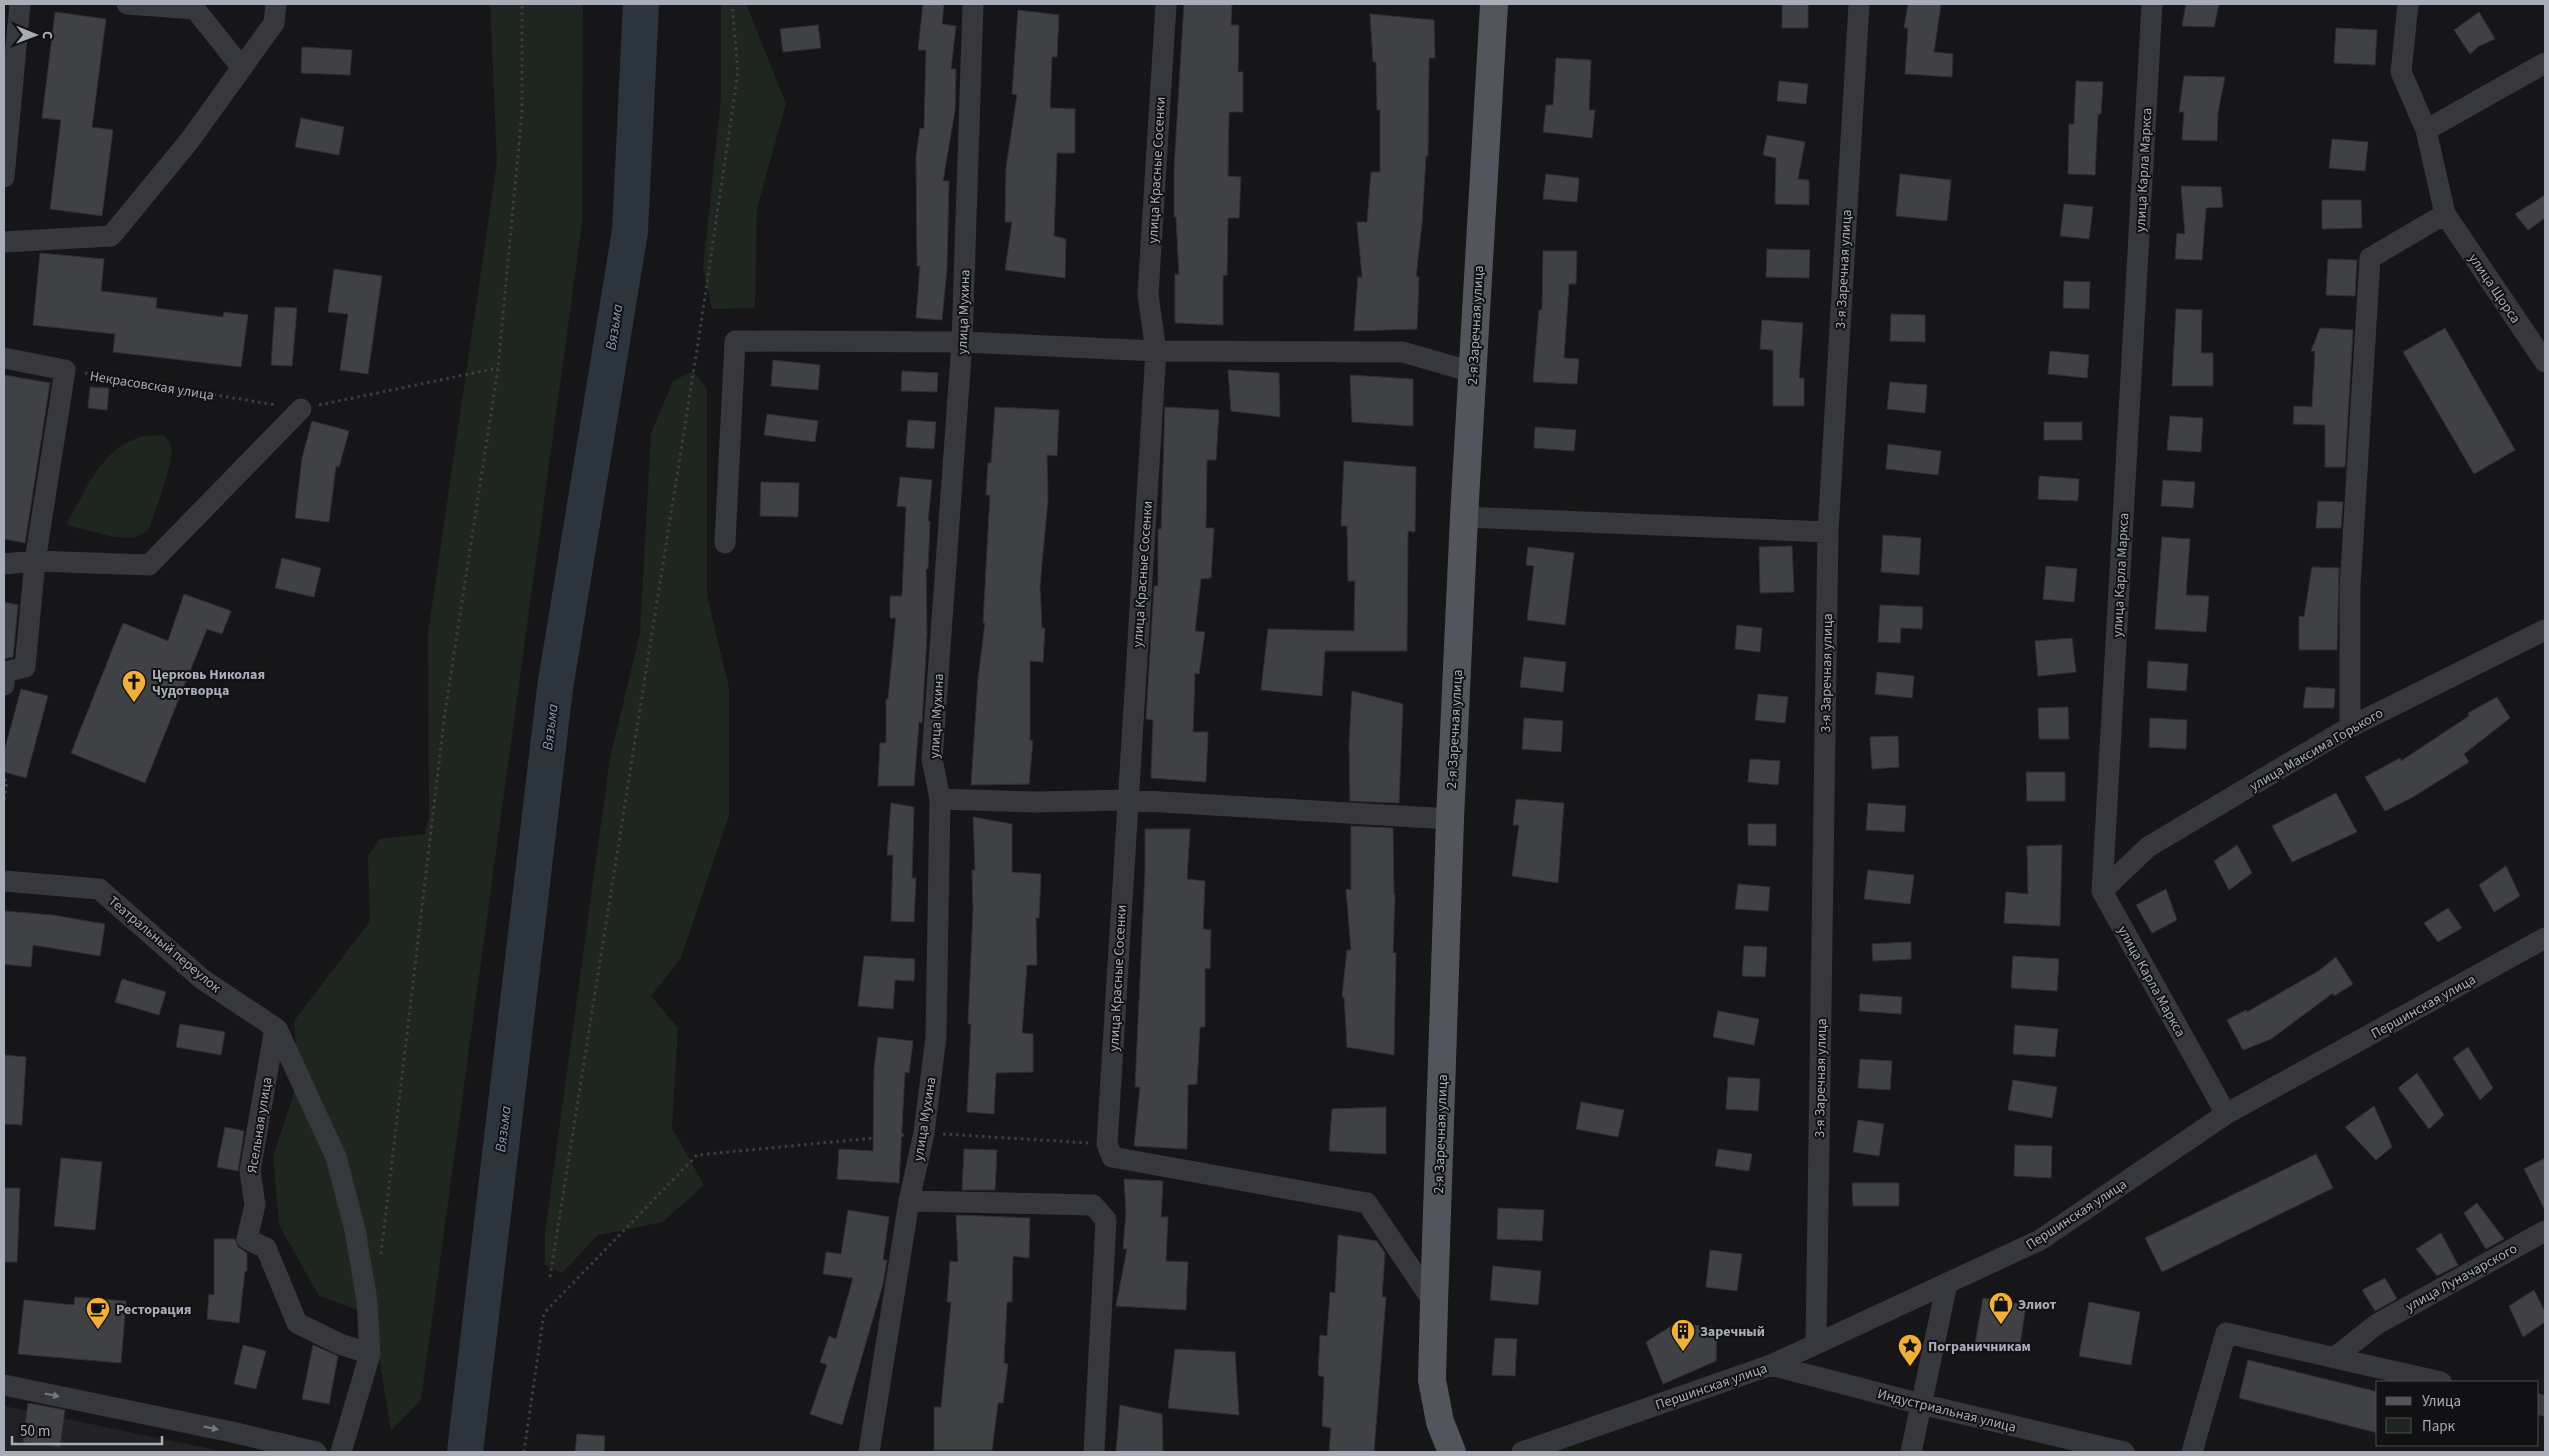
<svg xmlns="http://www.w3.org/2000/svg" width="2549" height="1456" font-family="'Source Sans 3',sans-serif">
	<rect width="100%" height="100%" fill="#161618"/>
	<path fill="#222225" d="M4,1406l222,46h-222z"/>
	<path fill="#1e261f" d="M490,4h93l-1,220 -161,1176 -30,31 -19,-116 -53,-19 -40,-71 -6,-69 26,-78 -5,-57 76,-100 -2,-65 12,-17 45,-5 4,-18 -1,-183 69,-471z
		M721,4h25l40,100 -29,104 -2,100 -43,1 -9,-41 18,-169z
		M693,371l14,18v206l22,93v127l-48,143 -30,38 27,32 -6,100 32,57 -41,37 -65,13 -36,38 -17,-8v-33l65,-474 30,-125 11,-199 22,-53z
		M163,435c3,3 7,7 8,10 4,15 -17,70 -23,86l-15,7 -19,-1 -44,-11 -3,-4c20,-32 33,-72 73,-85 7,-2 16,-1 23,-2z"/>
	<g fill="none" stroke-linecap="round" stroke-linejoin="round">
		<path stroke="#2c353c" stroke-width="36" d="M465,1452l90,-764 75,-457 11,-227"/>
	</g>
	<path fill="#404145" stroke="#303034" d="M923,4h21l-2,20 14,2 -5,43h5l-1,41 -12,71h6l-2,87 -5,52 -26,-2 4,-52h-3l-1,-110 4,-28 4,1 2,-79h-8z
		M1184,4h48l-1,21h8l-1,47h5v40h-14l-1,64 13,1 -2,41h-11l-1,57h-4v50l-48,-2v-49l4,1 -3,-58h-2v-48z
		M1782,4h26v24h-26z
		M1908,4h33l-7,48 19,2 -1,23 -47,-3 3,-46h-4z
		M2186,4h33l-5,23 -32,-1z
		M1018,10l41,5 -2,42h-5l-2,51 25,1v44h-18l-3,83 12,3 -1,39 -60,-8 7,-48h-7l1,-54 11,-73 -5,-1z
		M55,12l51,7 -14,108 21,3 -11,86 -52,-7 11,-89 -19,-2z
		M2479,12l16,27 -16,7 -9,8 -16,-24z
		M1370,14l64,6 1,38h-6l-1,98h-2l-4,67 -6,54h3l-2,52 -63,2 4,-54h4l-5,-55h10l4,-50h9v-62h-3l-1,-48h-3z
		M818,25l3,23 -38,4 -3,-23z
		M2336,28l41,2 -2,35 -41,-2z
		M302,47l50,3 -2,25 -49,-2z
		M1556,58l35,2 -2,50h6l-3,28 -49,-6 3,-27h7z
		M2184,76l41,1 -7,35 -1,29 -35,-1 2,-28h-5z
		M1779,81l29,3 -2,20 -29,-3z
		M2076,81l27,1 -2,32h-3l-3,61 -27,-1 1,-50h5z
		M301,118l43,9 -5,28 -44,-8z
		M1767,135l38,7 -7,37 11,1v25l-34,-1 1,-46 -13,-3z
		M2332,139l36,3 -3,29 -36,-3z
		M1546,174l33,4 -2,24 -34,-3z
		M1900,174l51,6 -4,41 -51,-5z
		M2181,186l40,1 2,20 -17,1 -4,52 -27,-1 2,-26 8,1z
		M2545,195v23l-17,12 -13,-16z
		M2322,200h39l1,28 -40,1z
		M2064,204l29,3 -4,32 -29,-3z
		M1767,249l43,1 -1,28 -43,-1z
		M1543,251h34l-1,33h-7l-5,74 15,1 -2,25 -44,-2 6,-72h3z
		M40,253l64,6 -3,32 56,7 -1,10 67,9 1,-5 24,3 -7,52 -128,-15 2,-18 -82,-9z
		M2328,259l29,1 -2,36 -29,-1z
		M334,269l48,7 -14,98 -28,-4 8,-56 -20,-2z
		M2064,281l26,1 -1,27 -26,-1z
		M275,307l22,1 -5,58 -21,-1z
		M2176,309l26,1 -1,43h12v33h-41z
		M1891,314l34,1v27l-35,-1z
		M1762,320l41,3 -4,55h5v28h-31v-56l-13,-1z
		M2320,328l33,2 -8,137h-20v-42l-32,-1 1,-18 18,1 3,-56h-4z
		M2445,328l70,122 -41,24 -71,-122z
		M2050,351l39,4 -2,23 -39,-4z
		M773,360l47,5 -2,25 -47,-4z
		M1228,370l51,3 1,44 -49,-6z
		M902,371l36,2 -1,19 -36,-1z
		M4,375l46,8 -25,160 -21,-4z
		M1350,375l63,4v47l-61,-4z
		M1890,382l37,3 -2,28 -38,-4z
		M90,387l19,1 -2,22 -19,-2z
		M995,407l64,3 -2,46 -10,-1 1,44 -8,87 2,42h3l-2,34 -13,-1v79l3,1 -4,43 -58,1 7,-106 7,-56h-2l7,-128h-4l2,-32h3z
		M1165,407l54,3 -3,50h-9l-1,68h8l-3,50 -10,1 -6,52 10,1 -6,42 -4,-1 -2,59h15l-2,50 -55,-4 2,-58 -7,-1 8,-133h4v-57h3z
		M767,414l51,7 -3,21 -51,-7z
		M2170,416l33,2 -2,34 -34,-2z
		M908,420l28,2 -2,27 -28,-2z
		M312,421l37,10 -10,36 -3,-1 -7,56 -34,-4 7,-60z
		M2044,422h38v18h-38z
		M1535,427l41,3 -2,21 -40,-3z
		M1888,444l53,7 -3,24 -52,-6z
		M1344,461l72,6 -1,65 -7,-1 -1,120h-82l-3,45 -61,-6 7,-61 86,2 1,-50h-7l-1,-55h-6z
		M2039,476l40,3 -1,22 -40,-2z
		M900,477l32,3 -4,41h2l-2,48h-2l1,65 -5,89 -3,-1 -5,64h-36l2,-43h6v-44h2l8,-81h-6v-22h12l4,-89 -9,-1z
		M2163,480l32,2 -2,26 -32,-2z
		M761,482l38,1 -1,34 -38,-1z
		M2318,501l25,1 -2,26h-25z
		M1883,535l38,3 -2,37 -38,-3z
		M2162,537l28,2 -4,56 23,1 -3,36 -51,-3z
		M1792,546l2,46 -34,1 -1,-46z
		M1528,547l46,6 -9,72 -38,-5 7,-54 -8,-1z
		M282,558l39,10 -7,29 -39,-9z
		M2046,566l31,3 -3,33 -31,-3z
		M2312,567l27,1 -2,82h-38v-34l5,1z
		M184,594l47,17 -9,23 -15,-5 -62,154 -74,-30 52,-130 45,18z
		M4,602l14,3 -5,52 -9,2z
		M1880,605l43,2 -1,22 -21,-1 -1,15 -22,-1z
		M1737,625l25,3 -2,24 -25,-3z
		M2072,638l4,34 -38,4 -3,-35z
		M1524,657l42,5 -3,30 -43,-5z
		M2148,661l40,3 -2,27 -39,-3z
		M1877,672l37,4 -2,22 -37,-4z
		M2306,687l29,2 -1,19h-31z
		M21,689l27,7 -22,82 -22,-6v-20z
		M1352,691l51,13 -4,99 -49,-2 -1,-57z
		M1758,694l30,3 -3,26 -30,-3z
		M2497,697l13,21 -46,36 5,8 -56,35 -28,14 -20,-34 35,-19 1,3 68,-45 -1,-3z
		M2068,707l1,32h-30l-1,-31z
		M1524,718l39,3 -2,31 -39,-3z
		M2150,718l37,2 -1,29 -37,-2z
		M1898,736l1,31 -27,2 -2,-32z
		M1750,759l30,2 -2,24 -30,-3z
		M2026,772h39v29h-38z
		M2336,793l21,39 -65,30 -20,-36z
		M1516,799l48,4 -6,80 -46,-7 7,-51h-6z
		M891,803l23,4 -2,71h4l-2,44 -23,-1 2,-66h-6z
		M1868,803l38,3 -2,26 -38,-2z
		M973,817l39,7v48l29,2 -2,44h-3l1,47h-10l-5,68 11,1v38l-37,1 -2,41 -27,-2 4,-88h-3l5,-114 -1,-40h3z
		M1748,824h28v22l-28,-1z
		M1351,826l42,2 1,67h1l-2,58h3l-2,102 -47,-8 -3,-50h-2l5,-47h4l-5,-61 5,1z
		M1145,829h45l-3,50 18,2 -2,48 8,1 -1,39 -5,-1v59h-5l-3,57 -9,1 -1,64 -53,-3 6,-59h-5l10,-215z
		M2062,845l-2,81 -56,-3 2,-31 22,2 -1,-48z
		M2237,845l15,28 -23,17 -15,-29z
		M2506,866l14,30 -26,16 -15,-27z
		M1868,870l46,5 -4,29 -46,-5z
		M1738,884l32,3 -2,24 -33,-2z
		M2166,889l11,31 -25,13 -16,-28z
		M2448,908l14,20 -24,14 -14,-19z
		M4,911l48,4 53,9 -5,32 -67,-11 -2,22 -27,-3z
		M1911,942v17l-38,2 -1,-17z
		M1744,946l23,1 -2,30 -23,-1z
		M864,956l51,3 -1,22 -19,-1 -2,29 -35,-3z
		M2013,956l46,3 -2,32 -46,-3z
		M2336,957l17,27 -19,12 -1,-3 -62,46 -28,11 -16,-30 19,-10 1,2 73,-42z
		M122,979l44,13 -7,23 -44,-13z
		M1860,994l42,3 -1,17 -42,-3z
		M1718,1011l41,8 -5,26 -41,-8z
		M180,1024l45,8 -4,23 -45,-8z
		M2015,1025l43,4 -3,28 -42,-3z
		M878,1037l35,4 -4,32 -4,-1 -6,111 -62,-4 2,-30 34,2 1,-82z
		M2468,1047l25,41 -13,12 -27,-42z
		M4,1055l22,2 -4,68 -18,-1z
		M1860,1059l32,2 -2,29 -32,-2z
		M2417,1073l27,42 -15,14 -31,-41z
		M1728,1077l32,2 -2,32 -32,-2z
		M2013,1080l44,7 -5,31 -44,-8z
		M1581,1102l43,8 -6,27 -42,-8z
		M2374,1106l18,41 -16,13 -31,-33z
		M1386,1107v47l-57,-3 3,-42z
		M1858,1120l26,4 -5,32 -26,-4z
		M225,1127l19,4 -6,40 -21,-4z
		M2015,1145l37,1 -1,32 -37,-2z
		M964,1149l33,1 -2,40h-33z
		M1718,1149l34,5 -3,17 -34,-5z
		M2316,1154l17,34 -171,84 -17,-34z
		M61,1158l41,4 -7,68 -41,-4z
		M2545,1158v52l-21,-41z
		M1124,1179l39,2 -2,36h7l-2,44 22,1 -2,48 -70,-4 11,-57h-4l3,-37z
		M1852,1183h47v23h-46z
		M4,1188h16l-3,74h-13z
		M2477,1203l27,36 -18,10 -22,-36z
		M1498,1208l46,2 -2,31 -45,-2z
		M848,1210l41,7 -6,43h4l-4,24 -41,141 -32,-11 17,-49 -7,-3 9,-26 7,3 17,-61 -30,-4 3,-22 15,2z
		M956,1215l74,3 -1,40 -16,-2 -1,46h-5l-3,61 4,1 -5,39h-5l-6,47h-58v-43h7l10,-105h-4l3,-41 8,1z
		M2441,1233l17,32 -21,11 -21,-27z
		M1338,1235l39,6 8,12 -3,44h4l-12,155h-45l2,-24 -9,-2 2,-49 -6,-2 2,-40 7,1 3,-44 5,1z
		M214,1239h21l3,8 9,6v18h-2l-6,52 -32,-4 2,-25 5,1z
		M1710,1250l32,4 -5,37 -31,-4z
		M1493,1266l48,5 -3,34 -48,-5z
		M2385,1278l12,21 -22,12 -13,-21z
		M2534,1290l11,22v10l-22,15 -14,-31z
		M75,1297l51,4 -5,62 -103,-9 6,-54 50,5z
		M1983,1298l43,7 -7,47 -44,-8z
		M2089,1302l51,10 -9,53 -52,-9z
		M1676,1323l41,5 -1,33 -53,23 -17,-42z
		M1495,1338l22,1 -2,37 -23,-1z
		M243,1345l23,6 -10,38 -22,-5z
		M313,1345l25,11 -9,48 -27,-5z
		M1175,1349l60,3 4,63 -71,-7z
		M2248,1360l130,32v41l-139,-35z
		M28,1403l37,7 -5,37 -37,-5z
		M1120,1405l42,9 1,38h-47z
		M577,1434l28,2 -1,16h-29z"/>
	<g fill="none" stroke-linecap="round" stroke-linejoin="round">
		<path stroke="#3d3f44" stroke-width="3" stroke-dasharray="2.5 4" stroke-linecap="butt" d="M85,373l191,32
			M319,405l179,-37
			M4,780l3,1 -3,21
			M943,1134l146,9
			M381,1254l64,-542 53,-344 24,-256v-108
			M550,1277l149,-940 39,-265 -6,-68
			M524,1452l20,-139 153,-158 207,-20"/>
		<path stroke="#37383d" stroke-width="21" d="M127,4l68,5 47,59
			M1166,4l-18,291 8,56 -49,793 5,13 255,46 67,100
			M2152,4l-50,887 124,223
			M2408,4l-7,68 25,58 19,84 100,148
			M2426,130l119,-67
			M4,177l16,-173
			M4,242l107,-6 79,-96 84,-117 2,-19
			M4,358l61,12 -30,191 -10,106 -20,5 -1,13
			M1464,517l364,15
			M725,543l10,-202 227,1 194,9 247,1 69,20
			M4,564l31,-3 114,4 152,-156
			M2350,727v-140l20,-329 75,-44
			M940,799l94,3 94,-2 322,19
			M4,881l95,8 103,90 75,50 59,128 19,73 12,71 3,53
			M2102,891l46,-44 202,-120 195,-97
			M275,1028l-25,143 5,34 -8,34 19,9 31,75 43,21 30,10 -29,98
			M909,1201l184,4 13,15 -12,232
			M1816,1343l12,-811 31,-528
			M2334,1358l43,-34 168,-93
			M1771,1365l150,39 203,48
			M4,1385l228,47 84,20
			M2538,1404l7,2
			M869,1452l40,-251 15,-68 12,-96 4,-238 -8,-40 30,-417 11,-338
			M1522,1452l249,-87 269,-125 186,-126 319,-176
			M1911,1452l36,-168
			M2192,1452l34,-119 215,49"/>
		<path stroke="#53555c" stroke-width="28" d="M1452,1452l-12,-30 -8,-42 2,-77 16,-484 14,-302 30,-513"/>
	</g>
	<defs><path id="oneway-solid" d="M-6-.8H1V-3.2L6.5 0L1 3.2V.8H-6Z" transform="scale(1.25)"/></defs>
	<g fill="#757881">
		<use href="#oneway-solid" transform="translate(52 1395) rotate(12)"/>
		<use href="#oneway-solid" transform="translate(211 1428) rotate(12)"/>
	</g>
	<defs>
		<symbol id="church-pin" viewBox="-11 -11 22 30"><path d="M0 17L-7.5 6A9.5 9.5 0 1 1 7.5 6Z" fill="#f2b134" stroke="#111113"/><path d="M-1.2-6h2.4v3.5h3.3v2.4h-3.3V6h-2.4V-.1h-3.3v-2.4h3.3Z" fill="#111"/></symbol>
		<symbol id="shop-pin" viewBox="-11 -11 22 30"><path d="M0 17L-7.5 6A9.5 9.5 0 1 1 7.5 6Z" fill="#f2b134" stroke="#111113"/><path d="M-5-2.5h2.3a2.7 3.5 0 0 1 5.4 0H5L5.5 6h-11ZM-1.5-2.5h3a1.5 2.3 0 0 0-3 0Z" fill="#111"/></symbol>
		<symbol id="cafe-pin" viewBox="-11 -11 22 30"><path d="M0 17L-7.5 6A9.5 9.5 0 1 1 7.5 6Z" fill="#f2b134" stroke="#111113"/><path d="M-5.5-4.5H6V0H3Q3 3.5 0 3.5H-2.5Q-5.5 3.5-5.5 0ZM3-3.2v2h1.7v-2ZM-6 4.5H4V6H-6Z" fill="#111"/></symbol>
		<symbol id="building-pin" viewBox="-11 -11 22 30"><path d="M0 17L-7.5 6A9.5 9.5 0 1 1 7.5 6Z" fill="#f2b134" stroke="#111113"/><path d="M-4-6H4V6H1V3H-1V6H-4ZM-2.5-4.3h1.7v1.8h-1.7ZM.8-4.3h1.7v1.8H.8ZM-2.5-1h1.7V.8h-1.7ZM.8-1h1.7V.8H.8Z" fill="#111"/></symbol>
		<symbol id="sight-pin" viewBox="-11 -11 22 30"><path d="M0 17L-7.5 6A9.5 9.5 0 1 1 7.5 6Z" fill="#f2b134" stroke="#111113"/><path d="M0-6L1.8-2.2L6-1.7L2.9 1.2L3.7 5.4L0 3.3L-3.7 5.4L-2.9 1.2L-6-1.7L-1.8-2.2Z" fill="#111"/></symbol>
	</defs>
	<g fill-rule="evenodd">
		<use href="#church-pin" x="120" y="668" width="28" height="38"/>
		<use href="#shop-pin" x="1987" y="1290" width="28" height="38"/>
		<use href="#cafe-pin" x="84" y="1295" width="28" height="38"/>
		<use href="#building-pin" x="1669" y="1317" width="28" height="38"/>
		<use href="#sight-pin" x="1896" y="1332" width="28" height="38"/>
	</g>
	<g text-anchor="middle" stroke-width="4" stroke-linejoin="round" paint-order="stroke">
		<g font-size="14" fill="#a8adb8" stroke="#111113">
			<text transform="translate(1156 170) rotate(-87)" y="5">улица Красные Сосенки</text>
			<text transform="translate(2143 170) rotate(-87)" y="5">улица Карла Маркса</text>
			<text transform="translate(1843 269) rotate(-87)" y="5">3-я Заречная улица</text>
			<text transform="translate(2495 288) rotate(56)" y="5">улица Щорса</text>
			<text transform="translate(963 312) rotate(-88)" y="5">улица Мухина</text>
			<text transform="translate(1475 325) rotate(-87)" y="5">2-я Заречная улица</text>
			<text transform="translate(152 385) rotate(9)" y="5">Некрасовская улица</text>
			<text transform="translate(1142 574) rotate(-86)" y="5">улица Красные Сосенки</text>
			<text transform="translate(2120 575) rotate(-87)" y="5">улица Карла Маркса</text>
			<text transform="translate(1826 673) rotate(-89)" y="5">3-я Заречная улица</text>
			<text transform="translate(936 716) rotate(-87)" y="5">улица Мухина</text>
			<text transform="translate(1454 729) rotate(-87)" y="5">2-я Заречная улица</text>
			<text transform="translate(2316 749) rotate(-30)" y="5">улица Максима Горького</text>
			<text transform="translate(165 944) rotate(40)" y="5">Театральный переулок</text>
			<text transform="translate(1117 978) rotate(-87)" y="5">улица Красные Сосенки</text>
			<text transform="translate(2152 981) rotate(61)" y="5">улица Карла Маркса</text>
			<text transform="translate(2423 1006) rotate(-29)" y="5">Першинская улица</text>
			<text transform="translate(1820 1078) rotate(-89)" y="5">3-я Заречная улица</text>
			<text transform="translate(924 1119) rotate(-81)" y="5">улица Мухина</text>
			<text transform="translate(259 1125) rotate(-81)" y="5">Ясельная улица</text>
			<text transform="translate(1440 1134) rotate(-88)" y="5">2-я Заречная улица</text>
			<text transform="translate(2076 1214) rotate(-33)" y="5">Першинская улица</text>
			<text transform="translate(2461 1277) rotate(-29)" y="5">улица Луначарского</text>
			<text transform="translate(1711 1386) rotate(-19)" y="5">Першинская улица</text>
			<text transform="translate(1947 1410) rotate(14)" y="5">Индустриальная улица</text>
		</g>
		<g font-size="14" font-weight="bold" fill="#a8adb8" stroke="#111113" text-anchor="start">
			<text x="152" y="679">Церковь Николая<tspan x="152" dy="16">Чудотворца</tspan></text>
			<text x="2018" y="1309">Элиот</text>
			<text x="116" y="1314">Ресторация</text>
			<text x="1700" y="1336">Заречный</text>
			<text x="1928" y="1351">Пограничникам</text>
		</g>
		<g font-size="15" font-style="italic" fill="#7f9bb3" stroke="#111113">
			<text transform="translate(614 327) rotate(-81)" y="5">Вязьма</text>
			<text transform="translate(550 727) rotate(-83)" y="5">Вязьма</text>
			<text transform="translate(503 1129) rotate(-83)" y="5">Вязьма</text>
		</g>
	</g>
	<rect width="2549" height="1456" fill="none" stroke="#a8adb8" stroke-width="10"/>
	<rect x="2376" y="1381" width="162" height="65" fill="#111113" stroke="#4d4f55"/>
	<rect x="2386" y="1397" width="25" height="8" fill="#53555c" stroke="#4d4f55"/>
	<text x="2422" y="1406" font-size="15" fill="#a8adb8">Улица</text>
	<rect x="2386" y="1418" width="25" height="15" fill="#1e261f" stroke="#4d4f55"/>
	<text x="2422" y="1431" font-size="15" fill="#a8adb8">Парк</text>
	<g transform="translate(35 35) rotate(91)" stroke="#111113" stroke-width="4" paint-order="stroke">
	<path d="M0-4L9 19L0 12L-9 19Z" fill="#a8adb8"/>
	<text y="-8" font-size="14" font-weight="bold" text-anchor="middle" fill="#a8adb8">С</text>
	</g>
	<path d="M12 1436v8h150v-8" fill="none" stroke="#a8adb8" stroke-width="2.5"/>
	<text x="20" y="1436" font-size="15" fill="#a8adb8" stroke="#111113" stroke-width="4" paint-order="stroke">50 m</text>
</svg>
